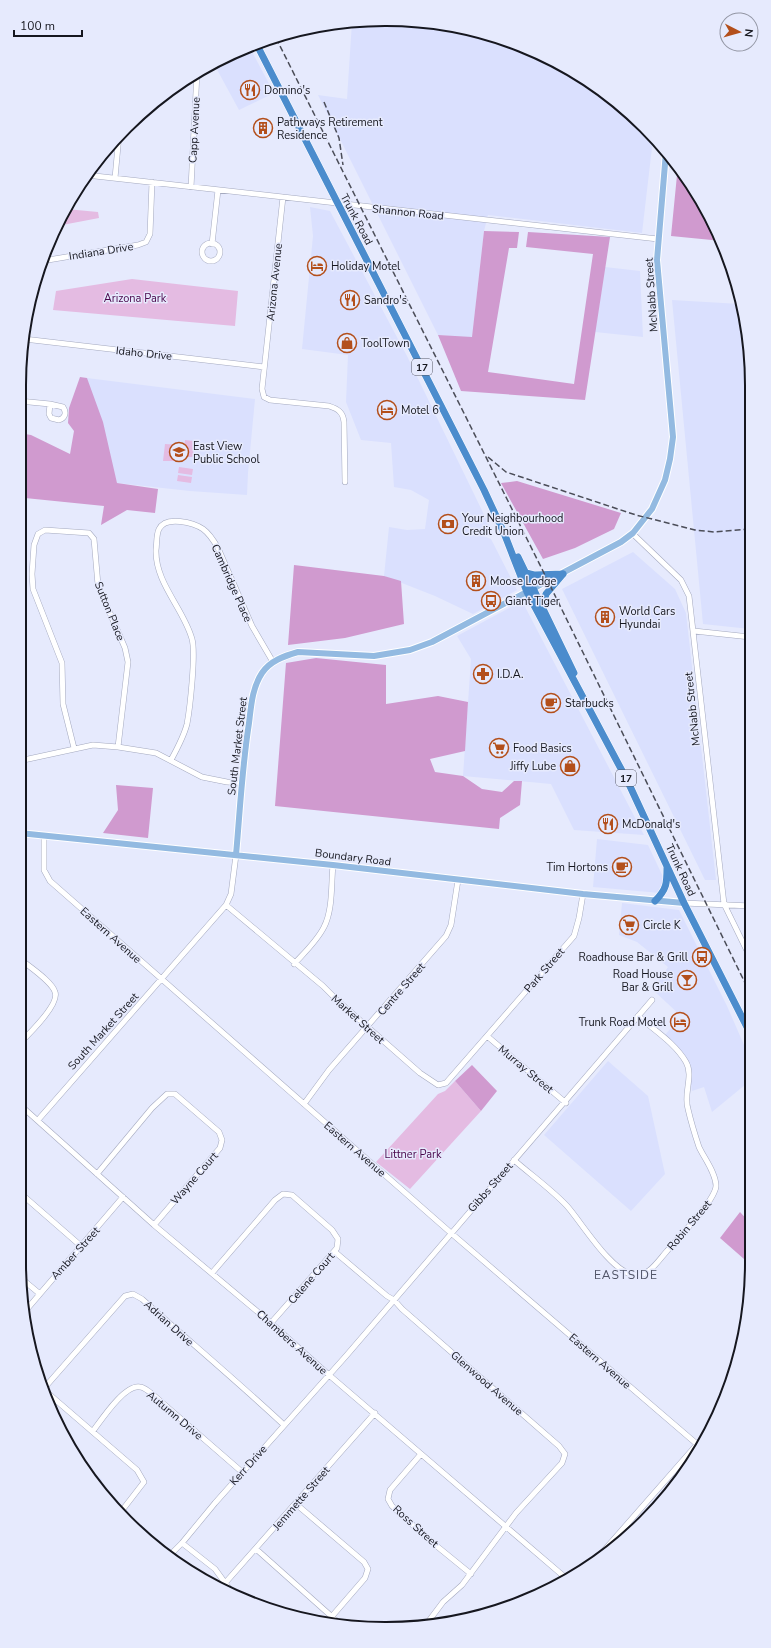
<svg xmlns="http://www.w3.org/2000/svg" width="771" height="1648" font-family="'Nunito Sans',sans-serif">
	<rect width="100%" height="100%" fill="#e6eafd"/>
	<path fill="#dae0fe" d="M386,19l71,7 69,21 82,48 45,44 -11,94 -154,-18 -4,16 -12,107 -34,-3 -120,-240 29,4 5,-77z
		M249,46l25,47 -35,17 -25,-46z
		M310,207l20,4 77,145 84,173 -10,6 10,4 26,51 -44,24 -38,-18 -51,-20 5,-49 18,3 18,-1 4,-29 -18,-10 -17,-3 -3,-44 -30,-3 -15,-38 2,-47 -46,-6 11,-113z
		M605,267l35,4 3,66 -48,-5z
		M672,300l68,4 9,33 1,292 -47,-5z
		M87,378l168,21 -7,74 -1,22 -57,-4 -73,-8z
		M633,552l42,37 11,24 30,267h-11l-143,-291z
		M522,601l122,234 -70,-5 -23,-46 -88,-8 8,-117 -14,-23z
		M597,839l51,6 17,36 -5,12 -67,-6z
		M622,903l57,7 48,96 24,55v19l-39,32 -8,-25 -12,4 -7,-36 -20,-20 16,-19 -28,-26 15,-23 -31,-25 -18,-7z
		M608,1061l40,35 17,78 -34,37 -87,-76z
		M83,1463l19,17 -6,7 -1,-1z"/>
	<path fill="#e4bbe2" d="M66,209l32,3 1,6 -42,8z
		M132,279l106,12 -3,35 -182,-16 3,-19z
		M185,440l9,1 -1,16h-10z
		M165,444l17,1 -2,16h-17z
		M179,467l14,2 -1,6 -14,-2z
		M178,475l14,2 -1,6 -14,-2z
		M19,485l6,13 -4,25h-2z
		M455,1081l26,30 -71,78 -34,-27 62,-68 7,-3z"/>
	<path fill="#d09acf" d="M678,165l44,76 -51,-5z
		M484,231l35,1 -2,16h-8l-21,124 86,12 19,-130 -67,-7 2,-15 82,5 -25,163 -124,-9 -23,-56 34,2z
		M80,377l7,1 16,44 14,61 41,6 -3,24 -28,-3 -26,15 3,-19 -79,-8 -6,-13v-52l12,2 39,19 4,-23 -6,-8 1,-15z
		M517,481l104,32 -7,16 -39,19 -32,11 -42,-76z
		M294,565l90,11 17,5 3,43 -59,14 -57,7z
		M316,658l70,7v39l52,-8 30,6 -3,49 -35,8 5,13 28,4 19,13 20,3 12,-11h8l-2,24 -20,13 -1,11 -224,-23 11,-143z
		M116,785l37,3 -5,50 -45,-5 15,-23z
		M472,1065l25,26 -16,20 -26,-30z
		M740,1212l12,13v41l-32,-28z"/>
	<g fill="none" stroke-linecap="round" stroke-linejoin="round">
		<defs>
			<path id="minor" d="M86,175l572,64
				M115,178l4,-43
				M191,187l6,-114
				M283,197l-21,192 2,8 6,3 59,6c9,3 14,6 15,16l1,60
				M202 252a9 9 0 1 1 18 0a9 9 0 1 1-18 0Z
				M212,244l6,-54
				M42,261l96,-16 8,-3 4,-8 2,-52
				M24,339l240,28
				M19,401l31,3
				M50,404l13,3c4,6 2,11 -4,13l-8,-2 -2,-4z
				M632,533l49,47 8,16 35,308 27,55
				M694,631l56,6
				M74,748l-11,-44 -1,-41 -29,-74 -1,-15 2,-29 4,-11 7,-4 44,3 5,6 4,46 27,63 3,14 -10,85
				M171,760c6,-11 13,-24 16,-36 3,-16 9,-71 5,-85 -8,-30 -37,-56 -36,-89 1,-6 0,-15 3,-21 7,-14 35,-6 44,0 7,5 11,12 15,19l34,78 21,36
				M19,761l74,-16 25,2 38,6 46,24 25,5 15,1
				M44,835v35l6,11 401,352 247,212
				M684,903l67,3
				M226,905l97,81 15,15 82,72 18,12 8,-2 128,-147 5,-18 4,-24
				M294,964c11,-12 23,-23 30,-37 9,-17 7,-43 9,-62
				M487,1036l79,67
				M19,1044c9,-9 41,-40 36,-52 -3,-11 -27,-26 -36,-34
				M19,1104l135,121 117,98 58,52 238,204
				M304,1104l25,-34 117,-134 5,-11 7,-45
				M38,1120l188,-215 5,-11 5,-39
				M514,1160c17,15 37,29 53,46 15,17 43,64 66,69 15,3 25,-14 34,-24 11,-13 48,-50 49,-65 0,-13 -12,-28 -17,-39 -4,-12 -8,-25 -11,-38 -5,-15 6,-33 -2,-47 -11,-19 -32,-32 -48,-46
				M97,1174l55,-66 15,-14h8l44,38 3,8 -2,8 -66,77
				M19,1192l62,54
				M335,1252l52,44 7,4 8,9 157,137 6,8 -3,9 -46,50 -54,72 -19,17 -18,24
				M212,1273l63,-73 8,-6 9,1 40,35 6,9 -1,9 -66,75
				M22,1279l18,15
				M27,1309l96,-112
				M42,1388l4,-2 79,-90 8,-2 9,5c47,42 96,83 142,126
				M43,1389l94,81 7,12 -24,31
				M93,1431c9,-12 32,-47 47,-44 4,0 8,4 11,6l91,79
				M421,1454l-31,36 -2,9 4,7 36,33 43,35
				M296,1504l68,58 4,7 -3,9 -38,44
				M182,1543l33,26 16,22
				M256,1549l83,74
				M169,1556l13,-13 33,-40 131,-147 306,-356
				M593,1563l107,-122
				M226,1582l149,-169"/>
			<path id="major" d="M19,833l314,32 250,29 101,9
				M236,855c4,-44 6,-88 13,-132 2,-16 3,-35 13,-50 8,-12 22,-17 36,-21l76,4 36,-6 22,-8 189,-100 12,-9 19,-24 13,-29 5,-21 3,-22 -16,-177 9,-108"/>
			<path id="highway" d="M256,43l228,447 20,43 23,59 101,190 56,121 67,132
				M518,557l56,116
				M526,573l8,2 29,-1
				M542,609l4,-15 17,-20
				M655,901c12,-12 12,-18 12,-34"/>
		</defs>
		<use href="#minor" stroke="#a4a9bf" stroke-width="6"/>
		<use href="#major" stroke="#fff" stroke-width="8"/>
		<use href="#highway" stroke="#fff" stroke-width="8"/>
		<use href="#minor" stroke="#fff" stroke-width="5"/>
		<use href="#major" stroke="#93bae1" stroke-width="6"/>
		<use href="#highway" stroke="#4b8ccd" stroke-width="7"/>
		<path stroke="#4b4d58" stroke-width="1.5" stroke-dasharray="6 3" stroke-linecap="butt" d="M276,38l265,529 210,428
			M324,102l15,36 4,27
			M488,457l18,15 130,43 59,15 19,2 35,-3"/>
	</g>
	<defs>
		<symbol id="restaurant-ring" viewBox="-11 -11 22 22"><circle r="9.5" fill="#e6eafd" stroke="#b34f1b" stroke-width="1.5"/><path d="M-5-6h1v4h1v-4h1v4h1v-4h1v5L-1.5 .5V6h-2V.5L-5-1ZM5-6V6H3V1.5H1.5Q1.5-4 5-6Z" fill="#b34f1b"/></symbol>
		<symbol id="building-ring" viewBox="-11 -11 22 22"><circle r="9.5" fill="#e6eafd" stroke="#b34f1b" stroke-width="1.5"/><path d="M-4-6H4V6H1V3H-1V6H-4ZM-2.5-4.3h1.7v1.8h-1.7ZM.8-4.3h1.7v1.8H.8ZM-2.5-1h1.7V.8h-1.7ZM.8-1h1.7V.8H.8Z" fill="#b34f1b"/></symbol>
		<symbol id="hotel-ring" viewBox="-11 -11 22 22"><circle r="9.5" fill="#e6eafd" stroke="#b34f1b" stroke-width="1.5"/><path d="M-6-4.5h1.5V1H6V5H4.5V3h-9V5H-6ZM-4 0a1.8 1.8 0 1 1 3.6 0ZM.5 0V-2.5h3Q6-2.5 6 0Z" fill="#b34f1b"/></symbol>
		<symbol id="shop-ring" viewBox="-11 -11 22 22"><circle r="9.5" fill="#e6eafd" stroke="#b34f1b" stroke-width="1.5"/><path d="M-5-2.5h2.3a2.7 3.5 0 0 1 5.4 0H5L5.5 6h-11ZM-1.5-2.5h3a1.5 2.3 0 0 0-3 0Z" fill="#b34f1b"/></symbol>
		<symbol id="school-ring" viewBox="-11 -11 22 22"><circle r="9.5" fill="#e6eafd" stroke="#b34f1b" stroke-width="1.5"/><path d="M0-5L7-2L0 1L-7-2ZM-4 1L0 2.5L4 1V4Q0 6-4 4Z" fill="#b34f1b"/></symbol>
		<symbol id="bank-ring" viewBox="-11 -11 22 22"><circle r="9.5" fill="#e6eafd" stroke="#b34f1b" stroke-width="1.5"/><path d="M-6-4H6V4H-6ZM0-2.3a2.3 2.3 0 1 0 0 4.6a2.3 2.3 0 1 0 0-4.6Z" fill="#b34f1b"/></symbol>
		<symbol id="bus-ring" viewBox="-11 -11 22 22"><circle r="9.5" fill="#e6eafd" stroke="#b34f1b" stroke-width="1.5"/><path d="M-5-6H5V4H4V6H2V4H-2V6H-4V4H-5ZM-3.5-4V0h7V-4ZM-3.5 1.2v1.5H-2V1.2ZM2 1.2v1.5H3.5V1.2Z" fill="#b34f1b"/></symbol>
		<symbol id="pharmacy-ring" viewBox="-11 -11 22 22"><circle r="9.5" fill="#e6eafd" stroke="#b34f1b" stroke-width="1.5"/><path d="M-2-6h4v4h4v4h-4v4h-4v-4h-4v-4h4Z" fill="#b34f1b"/></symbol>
		<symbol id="cafe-ring" viewBox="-11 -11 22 22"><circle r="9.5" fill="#e6eafd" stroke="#b34f1b" stroke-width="1.5"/><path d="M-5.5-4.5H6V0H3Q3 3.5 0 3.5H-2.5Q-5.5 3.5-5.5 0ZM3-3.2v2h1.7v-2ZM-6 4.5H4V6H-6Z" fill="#b34f1b"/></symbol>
		<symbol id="supermarket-ring" viewBox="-11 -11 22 22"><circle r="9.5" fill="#e6eafd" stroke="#b34f1b" stroke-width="1.5"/><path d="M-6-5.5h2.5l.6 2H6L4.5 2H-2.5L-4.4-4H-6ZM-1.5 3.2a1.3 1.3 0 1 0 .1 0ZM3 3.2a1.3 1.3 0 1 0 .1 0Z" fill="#b34f1b"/></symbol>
		<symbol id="bar-ring" viewBox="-11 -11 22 22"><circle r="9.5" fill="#e6eafd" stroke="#b34f1b" stroke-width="1.5"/><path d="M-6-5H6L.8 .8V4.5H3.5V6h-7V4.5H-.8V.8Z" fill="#b34f1b"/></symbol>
	</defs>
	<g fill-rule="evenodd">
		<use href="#restaurant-ring" x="239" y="79" width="22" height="22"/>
		<use href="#building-ring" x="252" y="117" width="22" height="22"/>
		<use href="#hotel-ring" x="306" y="255" width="22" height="22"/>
		<use href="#restaurant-ring" x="339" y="289" width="22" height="22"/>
		<use href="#shop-ring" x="336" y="332" width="22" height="22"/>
		<use href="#hotel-ring" x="376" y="399" width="22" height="22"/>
		<use href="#school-ring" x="168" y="441" width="22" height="22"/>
		<use href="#bank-ring" x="437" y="513" width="22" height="22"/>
		<use href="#building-ring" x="465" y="570" width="22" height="22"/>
		<use href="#bus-ring" x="480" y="590" width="22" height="22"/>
		<use href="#building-ring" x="594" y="606" width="22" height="22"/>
		<use href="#pharmacy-ring" x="472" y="663" width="22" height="22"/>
		<use href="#cafe-ring" x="540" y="692" width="22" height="22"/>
		<use href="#supermarket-ring" x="488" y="737" width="22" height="22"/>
		<use href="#shop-ring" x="559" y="755" width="22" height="22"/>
		<use href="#restaurant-ring" x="597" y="813" width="22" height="22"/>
		<use href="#cafe-ring" x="611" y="856" width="22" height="22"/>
		<use href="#supermarket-ring" x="618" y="914" width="22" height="22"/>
		<use href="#bus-ring" x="691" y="946" width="22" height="22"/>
		<use href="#bar-ring" x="676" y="969" width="22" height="22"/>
		<use href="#hotel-ring" x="669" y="1011" width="22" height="22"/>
	</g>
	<g text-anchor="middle" stroke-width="3" stroke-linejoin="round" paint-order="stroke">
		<g fill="#e6eafd" stroke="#545662" stroke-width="1">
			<rect x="412" y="359" width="20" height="16" rx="3"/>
			<rect x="616" y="770" width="20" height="16" rx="3"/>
		</g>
		<g font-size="10" font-weight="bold" fill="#16171f">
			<text x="422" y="371">17</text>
			<text x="626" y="782">17</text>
		</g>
		<g font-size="11" fill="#16171f" stroke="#e6eafd" text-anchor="start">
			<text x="264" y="94">Domino's</text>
			<text x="277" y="126">Pathways Retirement<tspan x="277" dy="13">Residence</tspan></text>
			<text x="331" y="270">Holiday Motel</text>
			<text x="364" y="304">Sandro's</text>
			<text x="361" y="347">ToolTown</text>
			<text x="401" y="414">Motel 6</text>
			<text x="193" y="450">East View<tspan x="193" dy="13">Public School</tspan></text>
			<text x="462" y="522">Your Neighbourhood<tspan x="462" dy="13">Credit Union</tspan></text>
			<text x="490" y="585">Moose Lodge</text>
			<text x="505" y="605">Giant Tiger</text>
			<text x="619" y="615">World Cars<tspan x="619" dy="13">Hyundai</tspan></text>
			<text x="497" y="678">I.D.A.</text>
			<text x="565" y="707">Starbucks</text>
			<text x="513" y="752">Food Basics</text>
			<text x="556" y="770" text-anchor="end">Jiffy Lube</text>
			<text x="622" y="828">McDonald's</text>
			<text x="608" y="871" text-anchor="end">Tim Hortons</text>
			<text x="643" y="929">Circle K</text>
			<text x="688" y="961" text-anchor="end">Roadhouse Bar &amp; Grill</text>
			<text x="673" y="978" text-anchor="end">Road House<tspan x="673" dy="13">Bar &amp; Grill</tspan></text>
			<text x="666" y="1026" text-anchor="end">Trunk Road Motel</text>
		</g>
		<g font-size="11" fill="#16171f" stroke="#e6eafd">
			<text transform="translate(194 130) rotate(-87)" y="4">Capp Avenue</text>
			<text transform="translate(408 212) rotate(6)" y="4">Shannon Road</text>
			<text transform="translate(357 219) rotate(62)" y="4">Trunk Road</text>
			<text transform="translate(101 251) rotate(-9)" y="4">Indiana Drive</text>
			<text transform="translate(274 282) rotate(-84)" y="4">Arizona Avenue</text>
			<text transform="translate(651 295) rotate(-94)" y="4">McNabb Street</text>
			<text transform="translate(144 353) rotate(6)" y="4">Idaho Drive</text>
			<text transform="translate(232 583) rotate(66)" y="4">Cambridge Place</text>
			<text transform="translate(110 611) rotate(68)" y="4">Sutton Place</text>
			<text transform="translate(692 709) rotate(-96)" y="4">McNabb Street</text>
			<text transform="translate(237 746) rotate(-83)" y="4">South Market Street</text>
			<text transform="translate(353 857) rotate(7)" y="4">Boundary Road</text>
			<text transform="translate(681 870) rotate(65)" y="4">Trunk Road</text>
			<text transform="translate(111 935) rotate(42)" y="4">Eastern Avenue</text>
			<text transform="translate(544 970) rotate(-49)" y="4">Park Street</text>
			<text transform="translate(401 989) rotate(-49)" y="4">Centre Street</text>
			<text transform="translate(358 1019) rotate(42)" y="4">Market Street</text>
			<text transform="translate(103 1031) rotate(-48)" y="4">South Market Street</text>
			<text transform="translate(526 1069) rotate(40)" y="4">Murray Street</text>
			<text transform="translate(355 1149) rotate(41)" y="4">Eastern Avenue</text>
			<text transform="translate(194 1178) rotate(-49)" y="4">Wayne Court</text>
			<text transform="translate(490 1187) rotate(-49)" y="4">Gibbs Street</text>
			<text transform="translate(689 1225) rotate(-50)" y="4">Robin Street</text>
			<text transform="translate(75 1253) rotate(-48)" y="4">Amber Street</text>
			<text transform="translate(311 1278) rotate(-49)" y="4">Celene Court</text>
			<text transform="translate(169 1323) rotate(42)" y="4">Adrian Drive</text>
			<text transform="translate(292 1342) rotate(42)" y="4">Chambers Avenue</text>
			<text transform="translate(600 1361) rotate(41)" y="4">Eastern Avenue</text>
			<text transform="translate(487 1383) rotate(41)" y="4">Glenwood Avenue</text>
			<text transform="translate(175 1415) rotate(40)" y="4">Autumn Drive</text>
			<text transform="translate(248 1465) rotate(-48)" y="4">Kerr Drive</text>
			<text transform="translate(301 1498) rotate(-49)" y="4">Jemmette Street</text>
			<text transform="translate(416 1526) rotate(42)" y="4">Ross Street</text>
		</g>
		<g font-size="11" fill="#49064b" stroke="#e6eafd">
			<text x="135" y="302">Arizona Park</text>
			<text x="413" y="1158">Littner Park</text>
		</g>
		<g font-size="12" letter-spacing="1" fill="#505467" stroke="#e6eafd">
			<text x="626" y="1279">EASTSIDE</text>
		</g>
	</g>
	<path d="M0 0H771V1648H0ZM385 26H386A359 359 0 0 1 745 385V1263A359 359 0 0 1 386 1622H385A359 359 0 0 1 26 1263V385A359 359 0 0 1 385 26Z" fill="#e6eafd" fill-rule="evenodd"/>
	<path fill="none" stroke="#16171f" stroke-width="2" d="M385 26H386A359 359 0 0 1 745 385V1263A359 359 0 0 1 386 1622H385A359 359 0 0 1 26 1263V385A359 359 0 0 1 385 26Z"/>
	<g transform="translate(739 32) rotate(96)"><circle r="19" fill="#e6eafd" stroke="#9396a4"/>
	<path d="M0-3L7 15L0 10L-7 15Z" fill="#b34f1b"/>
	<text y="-6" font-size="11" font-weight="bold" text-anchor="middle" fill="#16171f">N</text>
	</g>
	<path d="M14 30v6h68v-6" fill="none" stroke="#16171f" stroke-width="2"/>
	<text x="20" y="30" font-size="12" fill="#16171f" stroke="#e6eafd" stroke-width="3" paint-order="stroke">100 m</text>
</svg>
